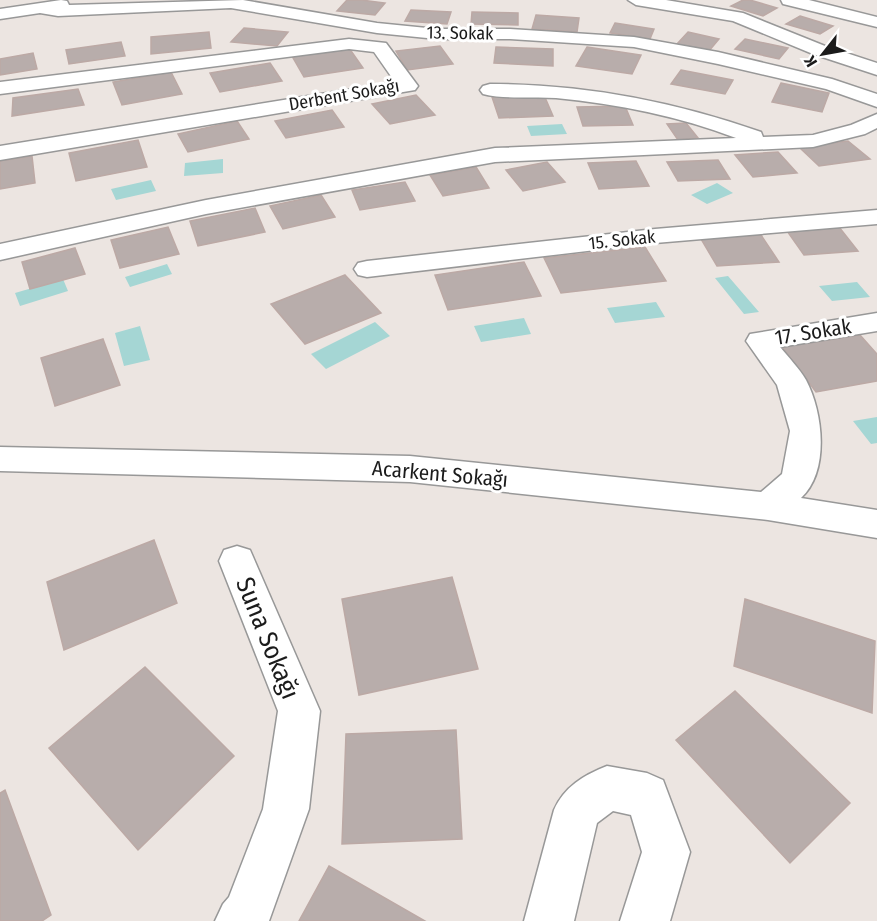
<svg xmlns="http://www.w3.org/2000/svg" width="877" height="921" font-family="'Fira Sans Condensed',sans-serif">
	<rect width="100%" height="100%" fill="#ece5e1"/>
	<path fill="#a5d6d4" d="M562,124l5,10 -36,2 -4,-10z
		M223,159v14l-39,3 1,-13z
		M151,180l5,11 -40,9 -5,-11z
		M717,183l16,10 -26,11 -16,-9z
		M167,264l5,10 -42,13 -5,-10z
		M728,276l31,36 -15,2 -29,-36z
		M63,279l5,12 -48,15 -5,-13z
		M857,282l13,15 -38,4 -13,-15z
		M656,302l9,15 -50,6 -8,-15z
		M524,318l7,16 -50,8 -7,-16z
		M375,322l15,14 -64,33 -15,-15z
		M140,326l10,34 -26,6 -9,-33z
		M877,417v26l-6,1 -18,-23z"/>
	<path fill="#b8adab" stroke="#bca9a5" stroke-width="1.5" d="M347,0h14l24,3 -10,12 -38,-4z
		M743,0h7l27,8 -14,8 -32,-10z
		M411,10l40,2 -4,12 -42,-3z
		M472,12l46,1v12l-47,-1z
		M536,15l43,3 -2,14 -45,-3z
		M800,16l33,10 -13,8 -34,-10z
		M615,23l39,6 -4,10 -40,-6z
		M244,28l44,4 -11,14 -46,-4z
		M209,32l2,16 -60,6v-17z
		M688,32l31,7 -10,12 -33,-6z
		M745,39l43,9 -9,11 -44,-10z
		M121,42l4,14 -56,8 -3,-14z
		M440,46l13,18 -46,6 -11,-19z
		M496,47l57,2v17l-59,-3z
		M587,47l54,8 -9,19 -56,-8z
		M349,48l14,20 -59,9 -12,-21z
		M33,53l4,16 -37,6v-16z
		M270,63l12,18 -62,11 -10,-19z
		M681,70l52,10 -8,14 -54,-10z
		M171,72l11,22 -60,11 -9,-23z
		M781,83l48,10 -7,19 -50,-10z
		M78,89l6,16 -72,11 1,-18z
		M416,95l19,20 -45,9 -18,-20z
		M544,95l9,21 -54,2 -7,-21z
		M625,106l8,19 -50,1 -6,-19z
		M332,110l12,17 -58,11 -11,-17z
		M237,121l12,18 -61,13 -10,-18z
		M686,123l12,15 -20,2 -11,-16z
		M138,140l9,27 -71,14 -7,-28z
		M848,141l22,18 -51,7 -20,-19z
		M778,152l19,21 -44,4 -18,-22z
		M32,156l3,27 -35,6v-28z
		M718,160l12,19 -52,2 -11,-19z
		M636,161l13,25 -50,3 -11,-26z
		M547,162l18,20 -42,9 -17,-21z
		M476,167l13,21 -46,8 -13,-21z
		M405,182l10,19 -55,9 -8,-20z
		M321,195l14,22 -52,12 -13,-23z
		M255,208l10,24 -67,14 -8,-25z
		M168,227l11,27 -59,14 -9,-28z
		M839,227l19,24 -54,4 -17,-24z
		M761,235l18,27 -62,4 -16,-27z
		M645,247l21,34 -105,12 -17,-35z
		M75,248l10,26 -55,15 -8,-27z
		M524,262l17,34 -93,14 -13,-35z
		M345,275l36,38 -76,31 -34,-40z
		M860,335l17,19v27l-61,11 -34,-45z
		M103,339l17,46 -65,21 -14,-48z
		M154,540l23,63 -113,47 -17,-68z
		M452,577l26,92 -119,26 -17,-96z
		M745,599l130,42 -3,72 -138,-47z
		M145,667l89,89 -96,94 -89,-102z
		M735,691l115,112 -60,60 -114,-123z
		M456,730l6,109 -120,5 4,-110z
		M5,790l46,125 -9,6h-42v-128z
		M329,866l96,55h-126z"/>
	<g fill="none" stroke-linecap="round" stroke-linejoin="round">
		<defs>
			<path id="street" d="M61,0l6,1 2,4 174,-5 134,23 60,6h73l124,8 84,15 114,27 45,15v13l-51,-18 -108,-25 -84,-17 -124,-8h-73l-60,-6 -146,-25 -173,8 -18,-3 -40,6v-10z
				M628,0h38l77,13 82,33 52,17v12l-64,-21 -80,-33 -97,-16z
				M781,0h28l68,17v10l-94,-23z
				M349,39l37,4 32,43 -3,4 -415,70v-14l395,-64 -21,-30 -25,-3 -349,45v-12z
				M490,84c93,0 183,17 271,48l2,5 50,-2 38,-10 26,-11v14l-12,6 -52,13 -318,15 -289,52 -206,46v-16l206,-44 289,-52 241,-10c-58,-22 -118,-34 -180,-40 -23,-2 -50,2 -73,-4l-3,-4 3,-4z
				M877,210v14l-222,19 -288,34 -9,-2 -4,-6 4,-6 9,-2 288,-32z
				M877,313v18l-97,16c9,11 19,21 26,33 17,32 24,91 -5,118l76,12v28l-109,-18 -358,-38 -410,-11v-24l410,9 351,36 21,-18 8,-43 -13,-46 -31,-44 4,-7z
				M237,546l13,4 70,161 -11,98 -40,112h-54l8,-17 6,-7 34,-88 15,-98 -59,-150 5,-11z
				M607,766l40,7 16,7 27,72 -20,69h-50l22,-69 -11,-37 -18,-4 -16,12 -23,98h-50l30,-111c10,-23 30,-35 53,-44z"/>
		</defs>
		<use href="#street" stroke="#989898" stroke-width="3"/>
		<use href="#street" fill="#fff" fill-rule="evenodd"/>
	</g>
	<g text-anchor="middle" stroke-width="6" stroke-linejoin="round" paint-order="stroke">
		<g font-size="18" fill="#1b1b1b" stroke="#fff">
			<text transform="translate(460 33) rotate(1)" y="6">13. Sokak</text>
			<text transform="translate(344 95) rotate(-10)" y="6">Derbent Sokağı</text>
			<text transform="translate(622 240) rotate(-6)" y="6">15. Sokak</text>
		</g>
		<g font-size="21" fill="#1b1b1b" stroke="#fff">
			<text transform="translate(813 332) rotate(-9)" y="7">17. Sokak</text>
			<text transform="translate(440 474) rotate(5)" y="7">Acarkent Sokağı</text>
		</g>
		<g font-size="26" fill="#1b1b1b" stroke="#fff">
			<text transform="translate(268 638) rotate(68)" y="9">Suna Sokağı</text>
		</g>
	</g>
	<g transform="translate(823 54) rotate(239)" stroke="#ffffff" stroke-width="4.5" paint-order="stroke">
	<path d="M0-4.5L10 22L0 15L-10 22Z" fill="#1b1b1b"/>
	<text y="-9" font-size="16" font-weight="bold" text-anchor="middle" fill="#1b1b1b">K</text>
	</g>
</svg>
